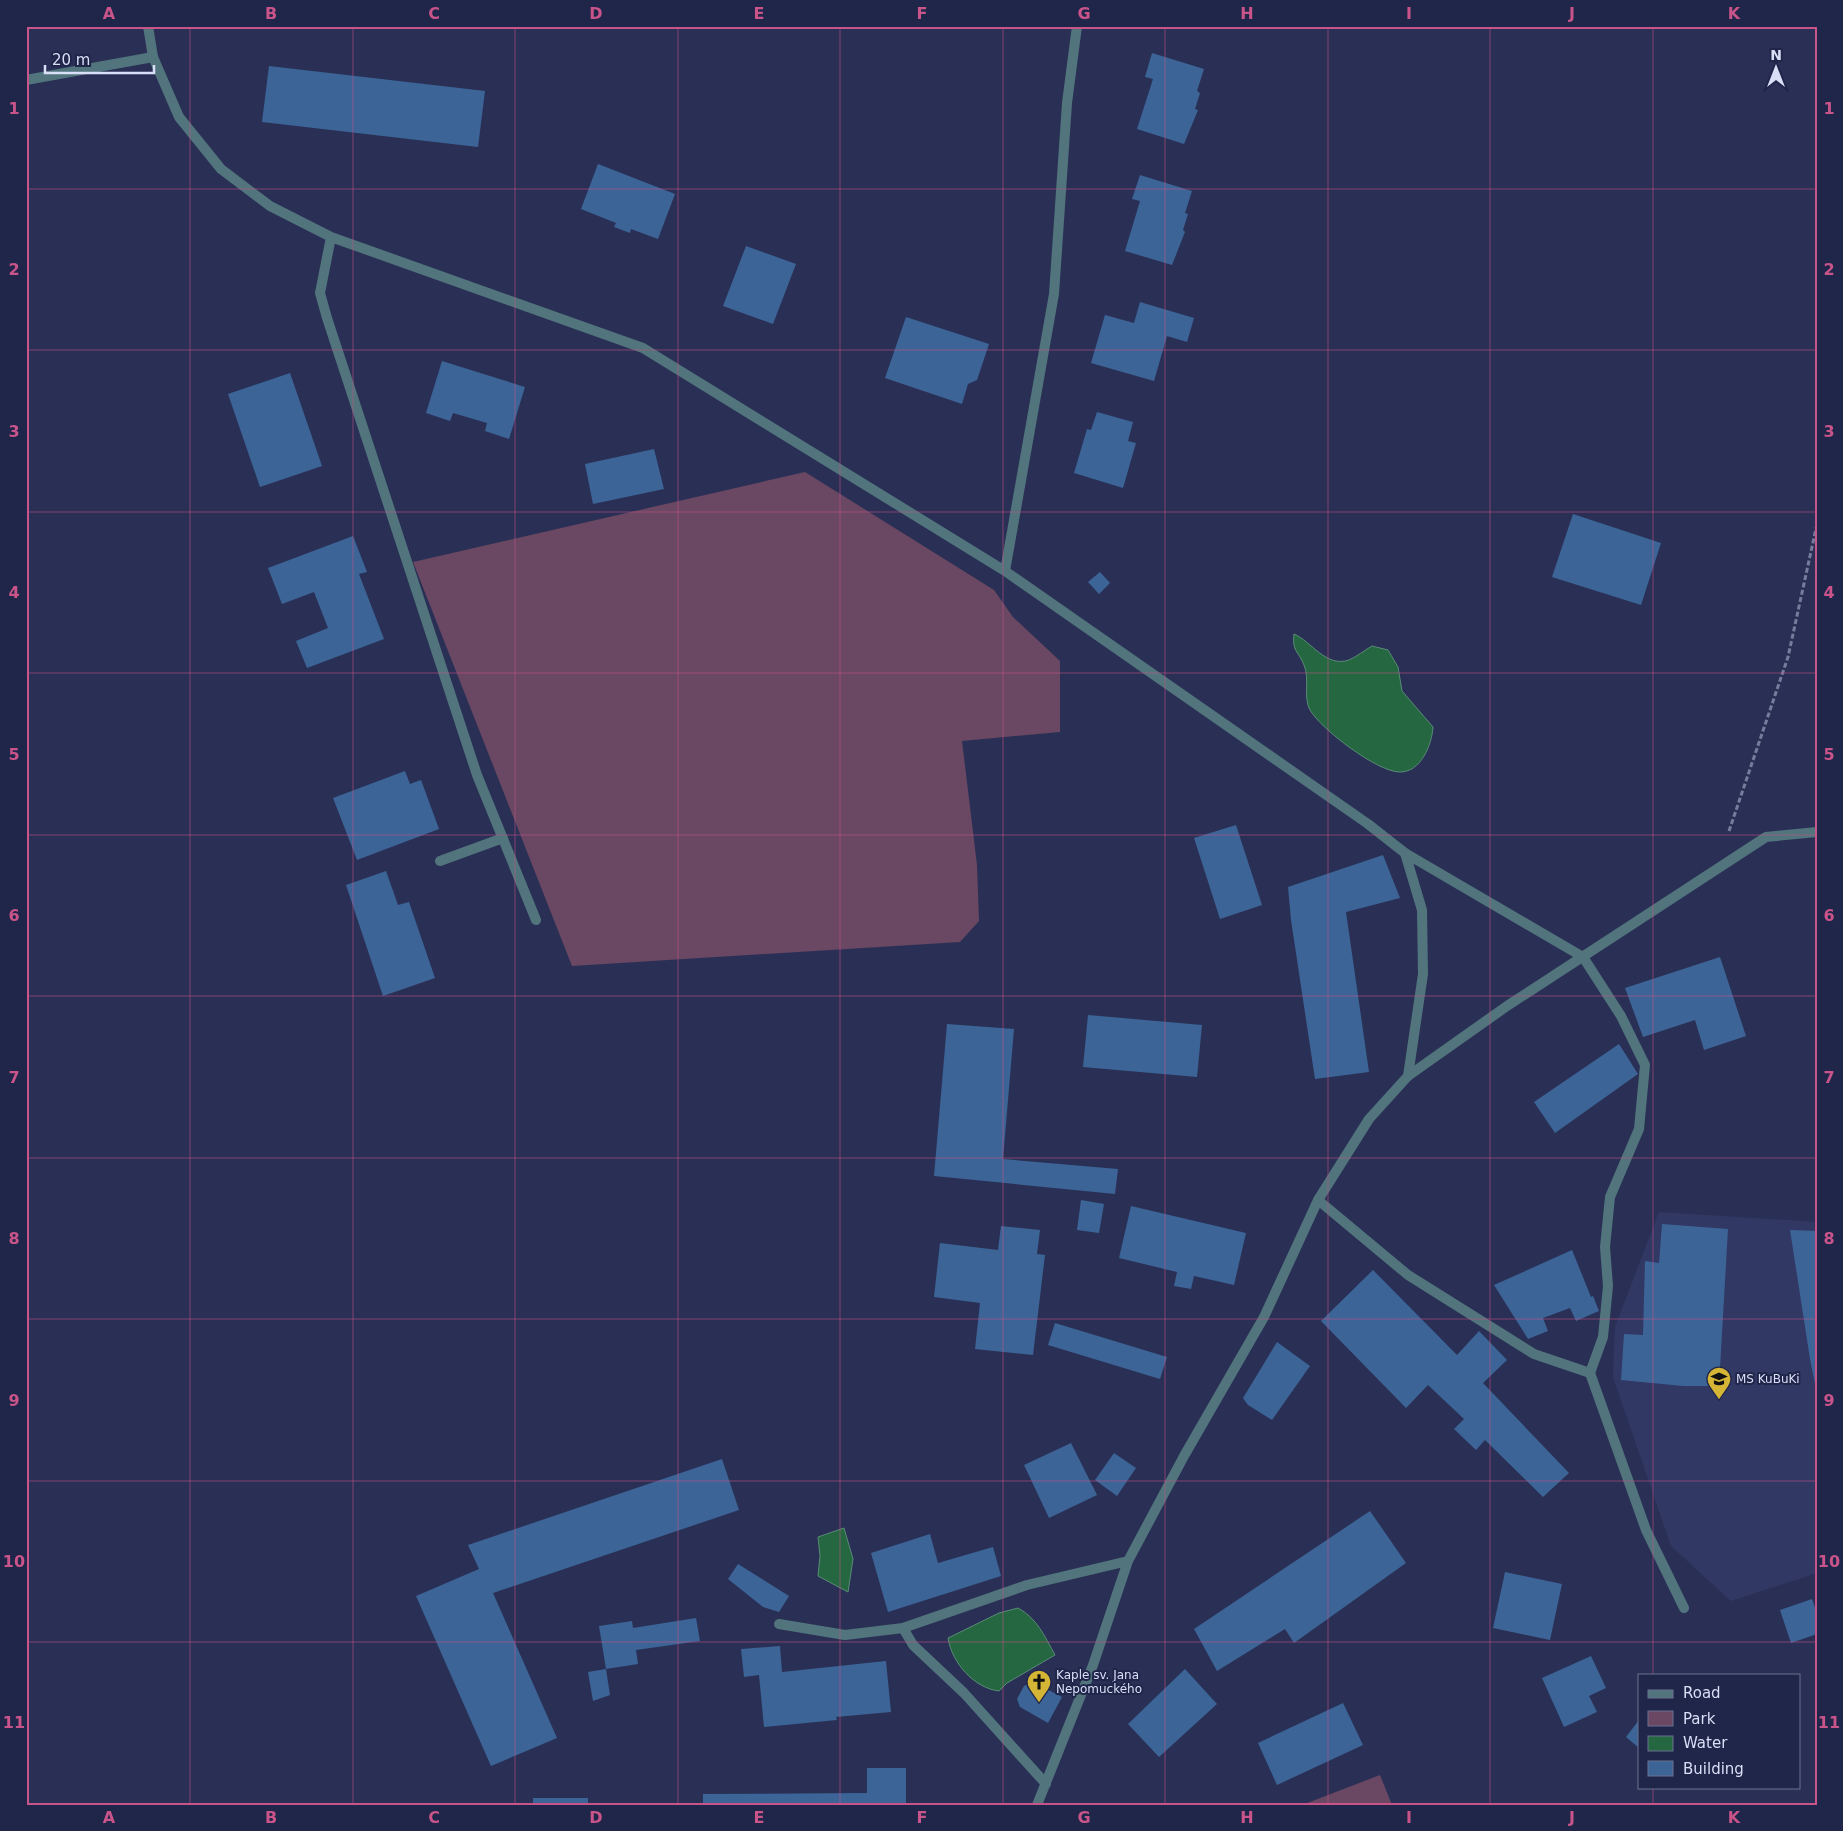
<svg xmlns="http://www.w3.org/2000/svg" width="1843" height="1831" font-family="'DejaVu Sans',sans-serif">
	<rect width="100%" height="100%" fill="#2a3055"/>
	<path fill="#313864" d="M1659,1212l158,10v351l-86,28 -60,-55 -58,-169 2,-50z"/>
	<path fill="#6a4762" d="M805,472l189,118 19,27 47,44v71l-98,9 15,124 2,56 -19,21 -388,24 -159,-404z
		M1380,1775l12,30h-90z"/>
	<path fill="#246740" stroke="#5a8b77" d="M1294,634c17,7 32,34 55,26 7,-3 16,-10 23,-14l16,4 10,17 4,24 31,36c-1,17 -12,46 -34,45 -23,-1 -78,-43 -89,-62 -7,-12 0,-31 -6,-45 -6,-15 -12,-13 -10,-31z
		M844,1528l9,31 -5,33 -30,-16 2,-20 -2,-19z
		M1018,1608c19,10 27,29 37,47l-48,28 -8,8c-25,-3 -47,-28 -51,-53l51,-25z"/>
	<path fill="#3c6497" d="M1152,53l52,16 -7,22 3,2 -5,16 3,1 -14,34 -47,-15 16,-50 -8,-2z
		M269,66l216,25 -7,56 -216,-25z
		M598,164l77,30 -17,45 -27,-10 -1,4 -16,-6 2,-4 -35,-14z
		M1140,175l52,16 -7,22 3,1 -5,16 2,2 -13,33 -47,-14 15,-50 -8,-2z
		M746,246l50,18 -23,60 -50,-18z
		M1140,302l54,16 -7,24 -20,-6 -13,45 -63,-18 14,-48 29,8z
		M906,317l83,27 -12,36 -9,4 -6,20 -77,-26z
		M442,361l83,26 -16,52 -24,-8 2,-8 -34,-10 -3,8 -24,-8z
		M290,373l32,93 -62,21 -32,-93z
		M1097,412l36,10 -5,19 8,2 -13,45 -49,-15 13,-44 4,1z
		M654,449l10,40 -71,15 -8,-40z
		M1573,514l88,29 -20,62 -89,-28z
		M353,536l14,36 -8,2 25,65 -77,29 -11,-27 32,-13 -14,-36 -32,12 -14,-36z
		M1100,572l10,11 -11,11 -11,-12z
		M405,771l5,13 11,-4 18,49 -82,31 -24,-62z
		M1236,825l26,80 -42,14 -26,-81z
		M1383,855l17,43 -54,14 23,160 -54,7 -24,-159 -3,-33z
		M386,871l12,34 11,-3 26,76 -52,18 -37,-111z
		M1720,957l26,79 -42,14 -9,-30 -52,17 -18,-49z
		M1088,1015l114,10 -5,52 -114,-10z
		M947,1024l67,5 -11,130 115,10 -3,25 -181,-18z
		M1619,1044l19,30 -83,59 -21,-31z
		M1081,1200l23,4 -5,29 -22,-3z
		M1131,1206l115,27 -12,52 -40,-9 -3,13 -17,-3 3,-14 -58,-14z
		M1662,1224l66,5 -9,157h-36l-62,-6 3,-46 19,1 2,-74 14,2z
		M1001,1226l39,4 -3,24 8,1 -12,100 -58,-6 5,-46 -46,-6 6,-54 58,7z
		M1790,1230l27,1v163l-7,-35z
		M1572,1250l19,47 2,-1 6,15 -23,10 -6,-13 -27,10 5,13 -20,8 -34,-54z
		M1373,1270l84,85 22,-24 28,29 -24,23 86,90 -26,24 -58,-57 -9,10 -22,-21 10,-10 -36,-34 -22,23 -85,-87z
		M1055,1323l112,34 -7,22 -112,-34z
		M1277,1342l33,24 -38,54 -24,-15 -5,-7z
		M1071,1443l26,52 -48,23 -25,-53z
		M1114,1453l22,15 -19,28 -22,-16z
		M722,1459l17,51 -246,83 64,145 -66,28 -75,-170 63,-27 -11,-24z
		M1370,1511l36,52 -112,80 -9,-14 -68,42 -23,-42z
		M930,1534l8,29 55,-16 8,29 -113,36 -17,-59z
		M738,1564l51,32 -10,16 -16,-5 -35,-28z
		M1505,1572l57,12 -12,56 -57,-12z
		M1812,1599l5,14v21l-26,9 -11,-33z
		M696,1618l4,23 -64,9 2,14 -32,5 -7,-43 33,-5 1,7z
		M780,1646l2,26 104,-11 5,51 -55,5 1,3 -73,7 -5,-52 -15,2 -3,-28z
		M1591,1656l15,32 -17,8 8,16 -33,15 -22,-49z
		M606,1669l4,26 -17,6 -5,-29z
		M1185,1669l32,35 -58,53 -31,-33z
		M1033,1682l29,15 -14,26 -28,-16 -3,-8 7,-13z
		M1343,1703l20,42 -86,40 -19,-42z
		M1639,1720v28l-13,-11z
		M867,1768h39v37h-203v-11l164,-1z
		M533,1798h55v7h-55z"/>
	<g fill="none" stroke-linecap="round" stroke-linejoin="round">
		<path stroke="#767c9b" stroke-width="3" stroke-dasharray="5 2.5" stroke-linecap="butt" d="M1729,831l59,-174 29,-133"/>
		<path stroke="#51747d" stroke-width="10" d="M26,80l127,-23
			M1405,853l178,104 38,59 24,49 -6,64 -29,68 -5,50 3,39 -5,51 -13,36
			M1408,1076l99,-70 259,-169 51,-5
			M779,1624l66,11 58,-7"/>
		<path stroke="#51747d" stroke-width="10" d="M148,26l5,31 26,60 42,52 49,37 61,31 312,111 362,223 363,253 37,29 17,57 1,64 -15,102 -39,43 -51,81 -54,117 -80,139 -56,105 -35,104 -56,140
			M331,237l-11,56 7,25 150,457 59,145
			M1005,571l49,-277 13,-191 10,-77
			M440,861l63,-23
			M1318,1200l90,75 126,79 56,19 56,157 38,78
			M1046,1784l-82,-91 -51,-48 -10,-17 124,-43 101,-24"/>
	</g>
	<path fill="none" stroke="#c9548a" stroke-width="1" stroke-opacity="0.55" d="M190,26v1779M353,26v1779M515,26v1779M678,26v1779M840,26v1779M1003,26v1779M1165,26v1779M1328,26v1779M1490,26v1779M1653,26v1649M26,189h1791M26,350h1791M26,512h1791M26,673h1791M26,835h1791M26,996h1791M26,1158h1791M26,1319h1791M26,1481h1791M26,1642h1791M1653,1787v18"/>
	<defs>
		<symbol id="school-pin" viewBox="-11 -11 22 30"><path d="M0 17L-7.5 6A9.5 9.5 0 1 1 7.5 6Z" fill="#d5b535" stroke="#20264a"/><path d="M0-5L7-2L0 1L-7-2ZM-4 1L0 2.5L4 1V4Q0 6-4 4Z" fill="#111"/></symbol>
		<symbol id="church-pin" viewBox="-11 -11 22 30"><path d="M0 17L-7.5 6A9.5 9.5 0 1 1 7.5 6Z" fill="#d5b535" stroke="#20264a"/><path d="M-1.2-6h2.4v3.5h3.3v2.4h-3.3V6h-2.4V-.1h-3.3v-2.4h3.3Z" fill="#111"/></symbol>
	</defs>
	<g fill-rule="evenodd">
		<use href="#school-pin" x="1705" y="1365" width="28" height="38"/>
		<use href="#church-pin" x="1025" y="1668" width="28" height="38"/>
	</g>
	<g text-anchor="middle" stroke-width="4" stroke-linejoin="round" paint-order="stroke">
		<g font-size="12" fill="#d9dff6" stroke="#20264a" text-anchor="start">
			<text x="1736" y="1383">MS KuBuKi</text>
			<text x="1056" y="1679">Kaple sv. Jana<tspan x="1056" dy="14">Nepomuckého</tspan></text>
		</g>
	</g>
	<rect width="1843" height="1831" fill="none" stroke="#20264a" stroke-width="55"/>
	<rect x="1638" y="1674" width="162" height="115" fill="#20264a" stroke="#6a708f"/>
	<rect x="1648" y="1690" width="25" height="8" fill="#51747d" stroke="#6a708f"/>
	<text x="1683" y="1698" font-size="15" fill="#d9dff6">Road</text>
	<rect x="1648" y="1711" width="25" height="15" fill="#6a4762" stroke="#6a708f"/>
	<text x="1683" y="1724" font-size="15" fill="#d9dff6">Park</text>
	<rect x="1648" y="1736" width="25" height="15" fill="#246740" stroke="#6a708f"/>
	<text x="1683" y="1748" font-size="15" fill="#d9dff6">Water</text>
	<rect x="1648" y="1761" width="25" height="15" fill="#3c6497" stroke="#6a708f"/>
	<text x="1683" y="1774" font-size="15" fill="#d9dff6">Building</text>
	<g transform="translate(1776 68)" stroke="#20264a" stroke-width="4" paint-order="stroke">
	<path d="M0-4L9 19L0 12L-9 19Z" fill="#d9dff6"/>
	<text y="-8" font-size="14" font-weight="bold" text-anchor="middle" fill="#d9dff6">N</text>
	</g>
	<path d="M45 65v8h109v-8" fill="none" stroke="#d9dff6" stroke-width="2.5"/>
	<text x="52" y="65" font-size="15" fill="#d9dff6" stroke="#20264a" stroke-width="4" paint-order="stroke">20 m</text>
	<rect x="28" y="28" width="1788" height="1776" fill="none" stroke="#c9548a" stroke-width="2"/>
	<g font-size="16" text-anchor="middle" font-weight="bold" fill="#c9548a">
		<text x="109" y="19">A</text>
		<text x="271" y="19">B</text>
		<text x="434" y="19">C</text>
		<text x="596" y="19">D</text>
		<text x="759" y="19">E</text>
		<text x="922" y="19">F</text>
		<text x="1084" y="19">G</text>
		<text x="1247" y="19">H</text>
		<text x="1409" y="19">I</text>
		<text x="1572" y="19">J</text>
		<text x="1734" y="19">K</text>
		<text x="14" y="114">1</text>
		<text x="1829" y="114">1</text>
		<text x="14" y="275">2</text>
		<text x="1829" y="275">2</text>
		<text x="14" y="437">3</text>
		<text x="1829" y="437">3</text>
		<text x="14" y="598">4</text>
		<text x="1829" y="598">4</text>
		<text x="14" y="760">5</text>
		<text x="1829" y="760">5</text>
		<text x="14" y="921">6</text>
		<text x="1829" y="921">6</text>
		<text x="14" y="1083">7</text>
		<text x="1829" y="1083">7</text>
		<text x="14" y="1244">8</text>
		<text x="1829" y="1244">8</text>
		<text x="14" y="1406">9</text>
		<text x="1829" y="1406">9</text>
		<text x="14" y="1567">10</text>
		<text x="1829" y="1567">10</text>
		<text x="14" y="1728">11</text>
		<text x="1829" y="1728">11</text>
		<text x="109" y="1823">A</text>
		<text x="271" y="1823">B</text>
		<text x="434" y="1823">C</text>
		<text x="596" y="1823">D</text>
		<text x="759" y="1823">E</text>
		<text x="922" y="1823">F</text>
		<text x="1084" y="1823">G</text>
		<text x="1247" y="1823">H</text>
		<text x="1409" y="1823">I</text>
		<text x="1572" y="1823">J</text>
		<text x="1734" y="1823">K</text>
	</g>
</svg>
